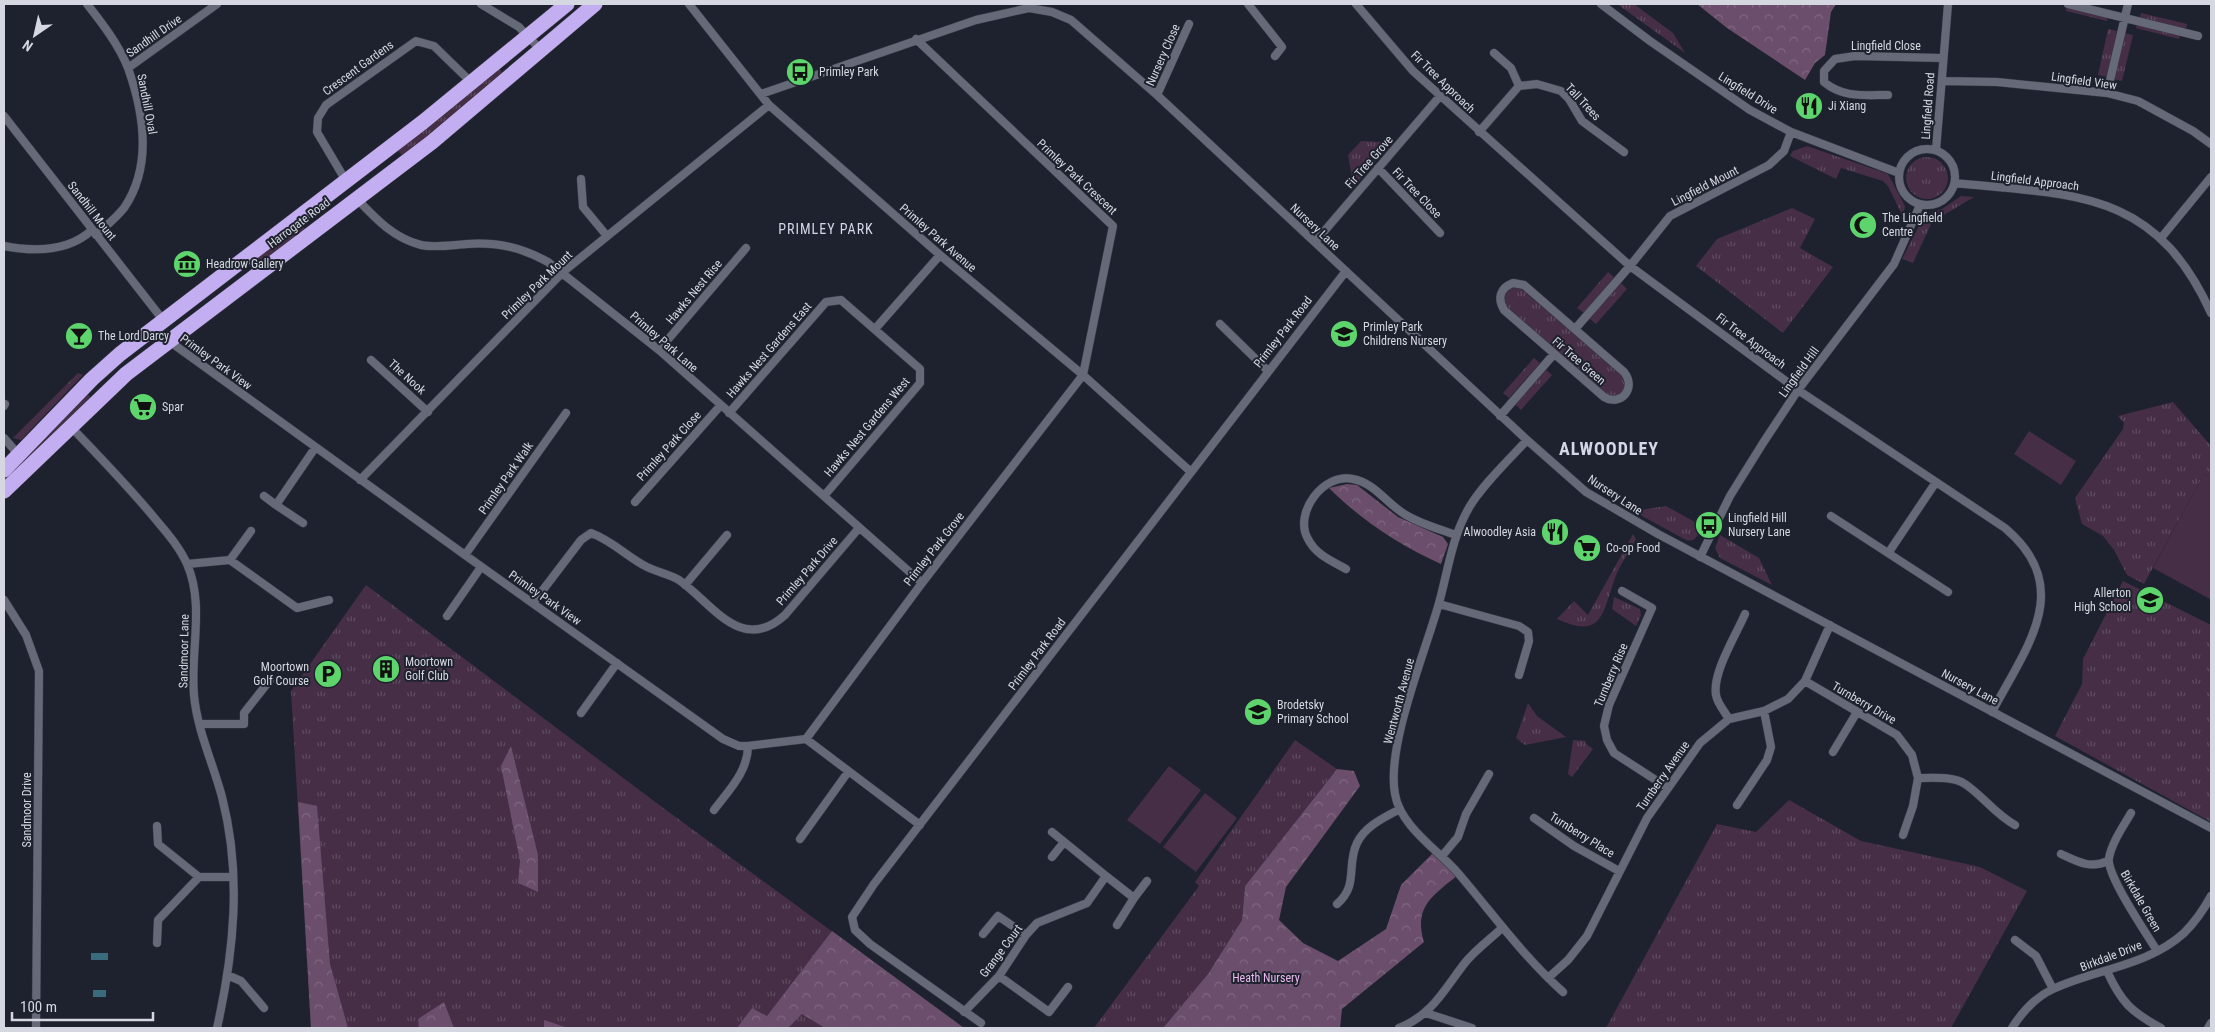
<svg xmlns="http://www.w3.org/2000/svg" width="2215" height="1032" font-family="'Roboto Condensed',sans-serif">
	<defs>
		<pattern id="grass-tufts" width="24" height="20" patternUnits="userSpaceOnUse" patternTransform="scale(1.25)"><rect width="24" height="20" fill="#452e46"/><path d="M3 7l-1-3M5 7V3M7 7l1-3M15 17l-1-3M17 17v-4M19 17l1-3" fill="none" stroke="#5f4c60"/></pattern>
		<pattern id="forest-crowns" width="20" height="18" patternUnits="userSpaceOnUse" patternTransform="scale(1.25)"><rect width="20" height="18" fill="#6b4e6c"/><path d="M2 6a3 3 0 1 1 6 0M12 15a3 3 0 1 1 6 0" fill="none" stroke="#7f6781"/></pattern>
	</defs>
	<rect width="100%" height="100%" fill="#1e222e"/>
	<path fill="url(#grass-tufts)" d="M1617,4h17l39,29 12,20z
		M2066,8l42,9 -1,4 -41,-10z
		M2141,13l46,11 -1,5 -46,-12z
		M2137,24l43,11 -1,4 -43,-11z
		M2108,29l9,2 -10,46 -9,-2z
		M2124,33l9,2 -11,46 -9,-2z
		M498,67l6,8 -101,81 -7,-7z
		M1361,141l21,1 5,5 -30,36 -5,-5 -4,-23z
		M1807,146l81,28 17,32 -2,11 -15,-31 -5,-5 -42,-13 -5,11 -46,-23 3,-5z
		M1906 178a21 21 0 1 1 42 0a21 21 0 1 1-42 0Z
		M1961,196l13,1 -42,25 -19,41 -11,-4 22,-43 18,-7z
		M1792,208l23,11 -15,29 33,19 -50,66 -87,-67 21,-27z
		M299,222l7,8 -51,40 -7,-9z
		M1608,272l6,5 -30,36 -7,-5z
		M1621,283l6,6 -31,35 -7,-6z
		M1516,287l7,3 99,86 3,11c-4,8 -11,11 -19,7l-99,-86 -3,-12 4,-6z
		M1534,358l6,5 -31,35 -6,-5z
		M1546,370l6,5 -31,35 -6,-6z
		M78,373l5,2 -62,65 -8,-2z
		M86,392l5,6 -87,88v-9z
		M2173,402l38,44v32l-7,-4 -60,110 -17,-9 -13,-25 -11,-14 -21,-12 -7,-26 48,-69 1,-6 -6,-7z
		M1666,506l36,20c-3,7 -6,17 -16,14l-53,-29z
		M1633,534l3,5c-7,14 -18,28 -22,42 -12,35 -13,58 -57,38l17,-18 14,14z
		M1720,535l39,23 13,27 -52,-27 -5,-10z
		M2123,581l88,44v197l-156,-86 27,-52 1,-25z
		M366,585l300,225 298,218h-653l-20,-337z
		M1614,597l26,12 1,6 -5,11 -24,-17z
		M1528,703l9,13 29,21 -41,8 -9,-7z
		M1295,740l42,29 -92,117 -3,34 -34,54 -45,54h-69l105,-142 -4,-4z
		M1573,740l13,1 -1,2 8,6 -21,28 -4,-3z
		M1789,800l72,41 119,26 47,24 -76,137h-345l111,-204 39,8z"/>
	<path fill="url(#forest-crowns)" d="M1697,4h139l-5,8 -6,43 -10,8 -10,17 -78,-52z
		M1347,484l10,1 41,32 45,20 5,7 -7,20c-42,-19 -80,-44 -112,-76z
		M511,746l27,109v37l-20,-9 2,-22 -19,-95z
		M1337,769l17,2 6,15 -74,101 -7,33 24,23 35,18 48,-32 15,-44 35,-35 23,24c-25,21 -46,32 -35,68l-82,67 -2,19h-177l45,-54 34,-54 3,-34z
		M298,802l19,4 13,158 18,64h-37z
		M832,931l132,97h-139l-23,-14 -14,14h-51l15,-20 15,8z
		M444,1002l10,26h-35l-1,-9z
		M544,1020l24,8h-24z"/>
	<path fill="#452e46" d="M2029,431l47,30 -15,24 -47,-31z
		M2204,474l7,4 -1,121 -57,-31z
		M1169,766l32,24 -41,54 -33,-24z
		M1205,793l32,25 -41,54 -33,-25z"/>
	<path fill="#3a6b7c" d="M91,953h17v7h-17z
		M93,990h13v7h-13z"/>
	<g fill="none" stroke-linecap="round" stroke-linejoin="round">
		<defs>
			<path id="street" d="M87,4c15,19 32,41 41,64 16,45 24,99 -4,140 -8,10 -18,18 -28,27
				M481,4l38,23 22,23
				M689,4l80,101 171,150 143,120 108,97
				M1248,4l34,43 -7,9
				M1356,4l57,67 217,195 168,124 207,138c71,60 21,119 -13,184
				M1601,4l49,37 100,69 41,22 108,41
				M2068,4l130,32
				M1494,53l17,15 8,18
				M128,68l89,-64
				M1942,81l55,1 110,11 31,8 55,30 18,13
				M2107,93l21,-89
				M761,94l215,-74 53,-12 23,4 19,8 86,75 370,345 59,52 72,42 553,294
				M1157,95l32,-71
				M1888,95c-24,0 -45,3 -64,-13v-11l11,-12 20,-3 87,2
				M4,116l159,204
				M1479,132l40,-46 18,-2 24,7 8,8 13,22 42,31
				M1899 177a28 28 0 1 1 56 0a28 28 0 1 1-56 0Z
				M1936,150l12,-146
				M1378,168l62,65
				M581,179l2,28 24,29
				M346,181l-29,-49 1,-14 8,-13 90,-64 18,5 38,37
				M1955,183c119,12 200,6 256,130
				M356,198c19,20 37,40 65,47 14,3 31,0 46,-1 30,-2 54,3 81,18l111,88 263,233
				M2161,238l50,-61
				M1315,242l125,-146
				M4,246c31,6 64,6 88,-16
				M1513,283l11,2 100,87c13,16 -3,35 -20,25l-100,-87c-7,-12 -4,-22 9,-27z
				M1220,324l47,46
				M875,329l65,-74
				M1575,329l55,-63 40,-50 99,-51 15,-14 7,-19
				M169,341l296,214 258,184 16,7h9l58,-7 114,86
				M659,350l87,-102
				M371,360l57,52
				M4,406l1,-2
				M729,413l97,-111 15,-2 79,69v14l-96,113
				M1500,416l54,-62
				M70,426c30,31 60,62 87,95 11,13 23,27 30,43 18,41 3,88 7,131 3,35 19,68 28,102 20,77 12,155 -5,231
				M4,438l15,17
				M1527,440c-19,21 -42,42 -57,66 -18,30 -22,65 -31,97 -14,50 -53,143 -44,191 5,32 43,56 63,79 35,41 64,82 105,119
				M360,480l203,-208 206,-167
				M264,496l12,9
				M635,502l85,-96
				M1831,516l117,76
				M303,523l-27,-18 39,-57
				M1889,552l47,-70
				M465,555l101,-142
				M1700,557l30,-61 33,-53 35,-53 96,-126 26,-59
				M230,560l21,-29
				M187,564l43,-4 67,48 32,-8
				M1346,569c-14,-8 -30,-14 -38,-30 -15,-26 16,-67 45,-60 22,4 35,26 53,36 15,9 33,14 50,20
				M685,585l42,-50
				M1622,591l30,17 -43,97 -5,21 3,14 7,13 54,35
				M4,600l22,35 13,36 -3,357
				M533,603l48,-63 10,-7c22,8 36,24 56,34 10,5 22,7 32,13 33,23 62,75 106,35l74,-87
				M1439,604l80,22 9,6 1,9 -10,34
				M447,616l34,-49
				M1805,681l92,54 15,20 6,23 -5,28 -10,29
				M581,713l36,-50
				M1729,719c-4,-7 -12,-16 -13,-24 -4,-22 20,-60 29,-81
				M200,724h44v-11l26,-33
				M806,739l116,-156 161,-208 30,-149 -197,-187
				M1833,752l24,-40
				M1918,778c14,0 35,-2 47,6 18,12 30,30 50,41
				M1737,805l30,-45 4,-13 -7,-36
				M714,810c14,-19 34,-38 34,-64
				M2131,813c-8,14 -19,29 -22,45 -3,17 38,76 48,93
				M1534,818l40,28 45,25
				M157,826l1,18 41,33
				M1052,832l54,44
				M800,839l48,-67
				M2061,854c17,8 29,15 47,7
				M1442,856l16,-19 8,-23 23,-40
				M1052,857l12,-15
				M1134,898l13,-17
				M1337,904c22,-19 9,-38 20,-61 8,-17 28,-26 43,-34
				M983,934l15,-18 28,19
				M2015,940l21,16 17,33
				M157,943l1,-23 41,-43h34
				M2107,971c14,31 24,41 54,57
				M227,975l14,6 23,27
				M999,976l50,36 19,-25
				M1548,978l20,-18 19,-24 60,-118 53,-75 29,-24 35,-8 24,-12 17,-18 25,-56
				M964,1012l35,-36 27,-41 11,-12 50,-20 19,-27 28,22 -17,27
				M1426,1013l46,15
				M981,1023l-111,-79 -15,-14 -3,-13 22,-33 472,-613
				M1399,1028c33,-13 45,-38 65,-64 10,-13 25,-24 37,-35
				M2012,1028c10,-16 24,-31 41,-39 42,-20 95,-23 131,-56 11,-11 20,-24 27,-37
				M2208,1028l3,-5"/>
			<path id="highway" d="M4,470l88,-91 28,-25 303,-232 144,-118
				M4,491l122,-117 306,-232 163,-138"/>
		</defs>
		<use href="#street" stroke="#3a3c46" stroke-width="9"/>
		<use href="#highway" stroke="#3a3c46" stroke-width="16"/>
		<use href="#street" stroke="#656978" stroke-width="8"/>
		<use href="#highway" stroke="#c3aef1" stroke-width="15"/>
	</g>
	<defs>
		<symbol id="bus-disc" viewBox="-11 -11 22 22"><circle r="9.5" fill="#5ed56c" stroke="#1e222e"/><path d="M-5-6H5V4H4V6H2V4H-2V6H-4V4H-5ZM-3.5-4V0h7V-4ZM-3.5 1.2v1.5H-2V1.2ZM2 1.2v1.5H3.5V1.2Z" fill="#111"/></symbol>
		<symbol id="restaurant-disc" viewBox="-11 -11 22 22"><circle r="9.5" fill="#5ed56c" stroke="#1e222e"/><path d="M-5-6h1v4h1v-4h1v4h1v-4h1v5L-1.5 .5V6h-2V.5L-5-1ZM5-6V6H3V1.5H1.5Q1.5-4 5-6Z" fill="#111"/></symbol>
		<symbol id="mosque-disc" viewBox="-11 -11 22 22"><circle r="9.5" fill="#5ed56c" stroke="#1e222e"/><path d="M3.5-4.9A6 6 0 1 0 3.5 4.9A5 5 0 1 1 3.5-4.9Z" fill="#111"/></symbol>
		<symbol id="museum-disc" viewBox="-11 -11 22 22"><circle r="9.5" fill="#5ed56c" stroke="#1e222e"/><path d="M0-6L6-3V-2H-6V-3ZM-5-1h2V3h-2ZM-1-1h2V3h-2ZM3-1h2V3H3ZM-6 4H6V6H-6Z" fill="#111"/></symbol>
		<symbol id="school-disc" viewBox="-11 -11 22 22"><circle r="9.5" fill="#5ed56c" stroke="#1e222e"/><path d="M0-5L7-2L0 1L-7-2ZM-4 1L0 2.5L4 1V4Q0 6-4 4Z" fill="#111"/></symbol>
		<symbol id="bar-disc" viewBox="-11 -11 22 22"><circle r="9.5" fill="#5ed56c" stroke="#1e222e"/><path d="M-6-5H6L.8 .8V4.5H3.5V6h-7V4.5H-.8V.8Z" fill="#111"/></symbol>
		<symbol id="supermarket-disc" viewBox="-11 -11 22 22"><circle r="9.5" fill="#5ed56c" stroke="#1e222e"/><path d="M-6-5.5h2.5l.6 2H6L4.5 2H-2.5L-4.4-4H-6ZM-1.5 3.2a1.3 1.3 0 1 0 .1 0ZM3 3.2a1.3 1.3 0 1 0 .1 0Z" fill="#111"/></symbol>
		<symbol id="building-disc" viewBox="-11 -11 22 22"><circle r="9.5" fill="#5ed56c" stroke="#1e222e"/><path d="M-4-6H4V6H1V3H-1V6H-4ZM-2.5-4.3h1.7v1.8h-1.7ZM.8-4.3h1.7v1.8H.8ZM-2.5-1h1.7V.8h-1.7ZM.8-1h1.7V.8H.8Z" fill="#111"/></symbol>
		<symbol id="parking-disc" viewBox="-11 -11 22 22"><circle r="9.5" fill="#5ed56c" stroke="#1e222e"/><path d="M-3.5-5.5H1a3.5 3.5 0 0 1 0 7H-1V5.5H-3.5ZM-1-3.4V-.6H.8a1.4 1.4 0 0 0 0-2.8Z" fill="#111"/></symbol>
	</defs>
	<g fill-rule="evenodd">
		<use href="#bus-disc" x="784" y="56" width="32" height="32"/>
		<use href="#restaurant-disc" x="1793" y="90" width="32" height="32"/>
		<use href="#mosque-disc" x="1847" y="209" width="32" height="32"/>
		<use href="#museum-disc" x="171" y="248" width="32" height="32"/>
		<use href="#school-disc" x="1328" y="318" width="32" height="32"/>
		<use href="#bar-disc" x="63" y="320" width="32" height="32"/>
		<use href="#supermarket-disc" x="127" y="391" width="32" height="32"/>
		<use href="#bus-disc" x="1693" y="509" width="32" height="32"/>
		<use href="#restaurant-disc" x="1539" y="516" width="32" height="32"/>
		<use href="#supermarket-disc" x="1571" y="532" width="32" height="32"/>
		<use href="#school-disc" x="2134" y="584" width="32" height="32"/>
		<use href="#building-disc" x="370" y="653" width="32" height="32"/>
		<use href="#parking-disc" x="312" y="658" width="32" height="32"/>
		<use href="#school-disc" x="1242" y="696" width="32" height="32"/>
	</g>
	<g text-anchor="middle" stroke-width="4" stroke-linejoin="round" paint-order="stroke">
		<g font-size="12" fill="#d5d8e0" stroke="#1e222e">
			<text transform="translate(154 36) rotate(-35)" y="4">Sandhill Drive</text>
			<text x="1886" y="50">Lingfield Close</text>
			<text transform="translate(1163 55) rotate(-66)" y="4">Nursery Close</text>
			<text transform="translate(358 68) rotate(-36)" y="4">Crescent Gardens</text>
			<text transform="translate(2084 81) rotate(8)" y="4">Lingfield View</text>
			<text transform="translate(1443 82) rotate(44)" y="4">Fir Tree Approach</text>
			<text transform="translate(1748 93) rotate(32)" y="4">Lingfield Drive</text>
			<text transform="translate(1583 102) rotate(47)" y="4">Tall Trees</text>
			<text transform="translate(147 104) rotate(79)" y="4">Sandhill Oval</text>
			<text transform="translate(1928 106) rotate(-86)" y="4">Lingfield Road</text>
			<text transform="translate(1369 162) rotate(-49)" y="4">Fir Tree Grove</text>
			<text transform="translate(1077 177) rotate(43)" y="4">Primley Park Crescent</text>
			<text transform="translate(2035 181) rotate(7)" y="4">Lingfield Approach</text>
			<text transform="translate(1705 186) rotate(-27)" y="4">Lingfield Mount</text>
			<text transform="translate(1417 193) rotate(46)" y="4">Fir Tree Close</text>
			<text transform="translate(92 211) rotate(52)" y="4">Sandhill Mount</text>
			<text transform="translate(299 223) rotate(-37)" y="4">Harrogate Road</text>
			<text transform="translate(1315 227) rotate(43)" y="4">Nursery Lane</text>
			<text transform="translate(938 238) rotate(41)" y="4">Primley Park Avenue</text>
			<text transform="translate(537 285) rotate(-44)" y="4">Primley Park Mount</text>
			<text transform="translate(694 292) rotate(-50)" y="4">Hawks Nest Rise</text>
			<text transform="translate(1283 332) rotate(-52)" y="4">Primley Park Road</text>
			<text transform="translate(1751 341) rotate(37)" y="4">Fir Tree Approach</text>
			<text transform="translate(664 342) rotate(41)" y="4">Primley Park Lane</text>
			<text transform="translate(769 350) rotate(-49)" y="4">Hawks Nest Gardens East</text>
			<text transform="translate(1579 361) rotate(41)" y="4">Fir Tree Green</text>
			<text transform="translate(216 362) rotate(36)" y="4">Primley Park View</text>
			<text transform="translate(1799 372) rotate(-54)" y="4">Lingfield Hill</text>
			<text transform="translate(407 377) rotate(42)" y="4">The Nook</text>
			<text transform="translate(867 427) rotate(-50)" y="4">Hawks Nest Gardens West</text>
			<text transform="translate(669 446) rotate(-48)" y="4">Primley Park Close</text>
			<text transform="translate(506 478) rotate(-55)" y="4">Primley Park Walk</text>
			<text transform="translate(1615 495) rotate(33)" y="4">Nursery Lane</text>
			<text transform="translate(934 549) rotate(-52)" y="4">Primley Park Grove</text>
			<text transform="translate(807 571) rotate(-49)" y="4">Primley Park Drive</text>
			<text transform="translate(545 598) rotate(35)" y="4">Primley Park View</text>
			<text transform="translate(184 651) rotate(-89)" y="4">Sandmoor Lane</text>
			<text transform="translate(1037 654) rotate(-53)" y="4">Primley Park Road</text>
			<text transform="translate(1611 675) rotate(-67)" y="4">Turnberry Rise</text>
			<text transform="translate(1970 687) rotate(28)" y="4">Nursery Lane</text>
			<text transform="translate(1399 701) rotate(-75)" y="4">Wentworth Avenue</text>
			<text transform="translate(1864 703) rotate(30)" y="4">Turnberry Drive</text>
			<text transform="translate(1663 776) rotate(-55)" y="4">Turnberry Avenue</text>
			<text transform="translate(27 810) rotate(-90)" y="4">Sandmoor Drive</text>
			<text transform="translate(1582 835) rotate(32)" y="4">Turnberry Place</text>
			<text transform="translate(2141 901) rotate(60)" y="4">Birkdale Green</text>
			<text transform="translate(1001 951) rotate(-53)" y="4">Grange Court</text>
			<text transform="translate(2111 956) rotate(-21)" y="4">Birkdale Drive</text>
		</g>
		<g font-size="12" fill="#d5d8e0" stroke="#1e222e" text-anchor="start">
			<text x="819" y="76">Primley Park</text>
			<text x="1828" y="110">Ji Xiang</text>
			<text x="1882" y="222">The Lingfield<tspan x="1882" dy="14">Centre</tspan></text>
			<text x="206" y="268">Headrow Gallery</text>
			<text x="1363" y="331">Primley Park<tspan x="1363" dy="14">Childrens Nursery</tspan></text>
			<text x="98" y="340">The Lord Darcy</text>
			<text x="162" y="411">Spar</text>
			<text x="1728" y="522">Lingfield Hill<tspan x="1728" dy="14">Nursery Lane</tspan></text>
			<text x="1536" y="536" text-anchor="end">Alwoodley Asia</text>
			<text x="1606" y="552">Co-op Food</text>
			<text x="2131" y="597" text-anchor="end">Allerton<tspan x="2131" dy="14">High School</tspan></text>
			<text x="405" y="666">Moortown<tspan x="405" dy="14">Golf Club</tspan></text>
			<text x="309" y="671" text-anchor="end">Moortown<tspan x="309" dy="14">Golf Course</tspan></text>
			<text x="1277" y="709">Brodetsky<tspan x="1277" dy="14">Primary School</tspan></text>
		</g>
		<g font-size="12" fill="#ebbaee" stroke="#1e222e">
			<text x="1266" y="982">Heath Nursery</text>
		</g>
		<g font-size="14" letter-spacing="1" fill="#d3d7e9" stroke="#1e222e">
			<text x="826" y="234">PRIMLEY PARK</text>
		</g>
		<g font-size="18" font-weight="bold" letter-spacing="1" fill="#d3d7e9" stroke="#1e222e">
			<text x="1609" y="455">ALWOODLEY</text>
		</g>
	</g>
	<rect width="2215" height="1032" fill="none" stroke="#d5d8e0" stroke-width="10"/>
	<g transform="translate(35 35) rotate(214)" stroke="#1e222e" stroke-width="4" paint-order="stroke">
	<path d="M0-4L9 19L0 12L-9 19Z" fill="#d5d8e0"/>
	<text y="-8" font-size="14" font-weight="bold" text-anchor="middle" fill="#d5d8e0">N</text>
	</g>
	<path d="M12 1012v8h141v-8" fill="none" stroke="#d5d8e0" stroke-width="2.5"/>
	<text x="20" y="1012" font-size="15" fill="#d5d8e0" stroke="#1e222e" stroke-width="4" paint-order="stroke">100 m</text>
</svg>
